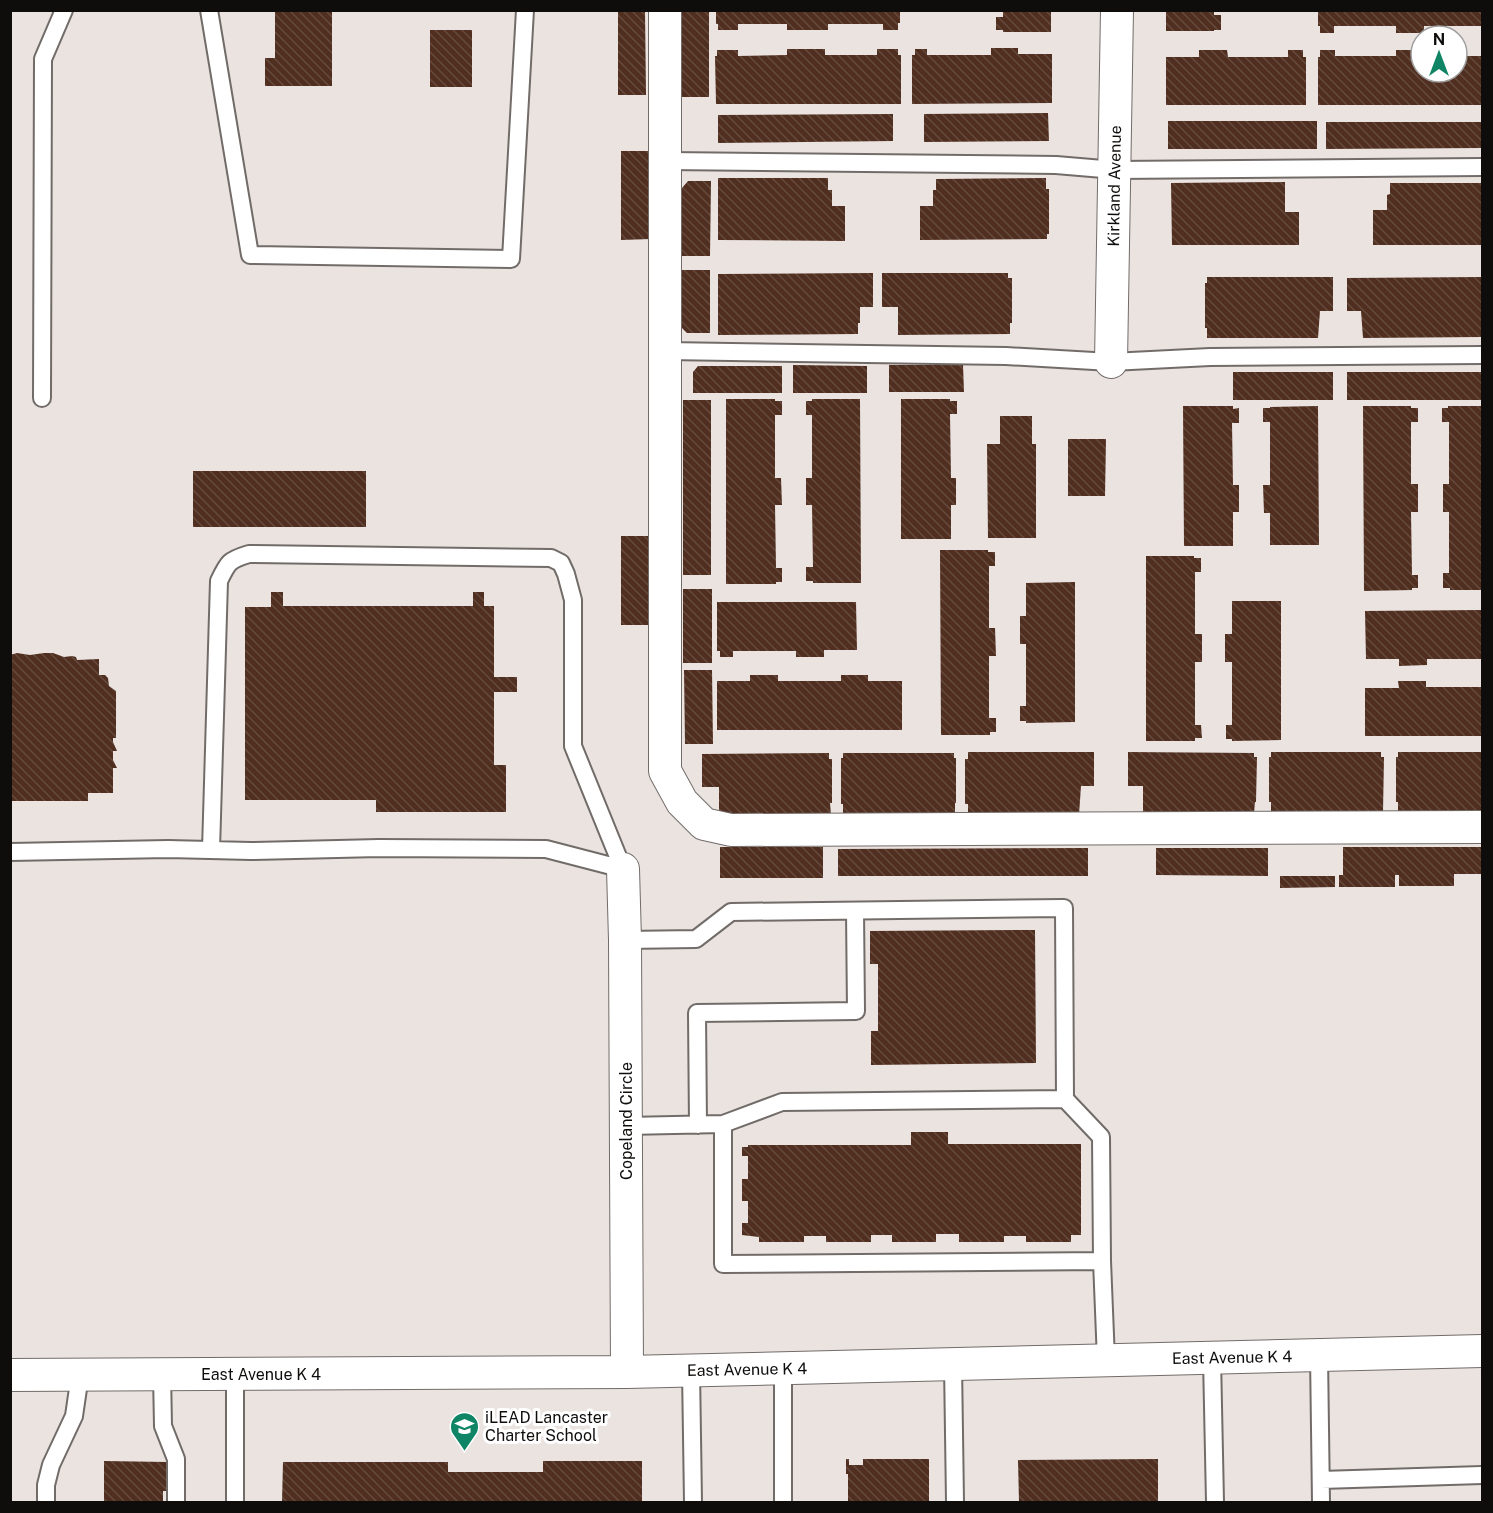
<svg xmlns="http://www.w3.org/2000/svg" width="1493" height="1513" font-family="'Public Sans',sans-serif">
	<defs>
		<pattern id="building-back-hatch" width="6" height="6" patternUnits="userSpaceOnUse" patternTransform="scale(1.5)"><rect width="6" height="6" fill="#512f20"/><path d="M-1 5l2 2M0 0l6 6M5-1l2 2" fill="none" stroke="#654a3e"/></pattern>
	</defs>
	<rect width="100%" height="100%" fill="#eae3e0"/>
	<path fill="url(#building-back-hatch)" d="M275,10h57v76h-67v-28h10z
		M618,10h27l1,85h-28z
		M681,10h28v87h-28z
		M716,10h184v13h-2v7h-15v-6h-55v6h-41v-6h-49v6h-20v-6h-2z
		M1003,10h48v22h-48v-2h-7v-13h7z
		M1166,10h48v5h7v15h-7v1h-48z
		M1318,10h164v16h-58v7h-28v-7h-62v7h-14v-7h-2z
		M430,30h42v57h-42z
		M991,48h27v6h34v49l-140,1v-49h3v-6h12v6h64z
		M787,49h38v6h52v-6h21v6h3v49h-185l-1,-48h2v-6h21v6l49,-1z
		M1199,50h28l1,7h60v-7h15v7h3v48h-140v-48h33z
		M1320,50h15v6h61v-6h25v22h36v-16h25v49h-164v-48h2z
		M1048,113l1,28 -125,1v-28z
		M893,114v27l-175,2v-28z
		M1168,121h149v28h-149z
		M1326,122h156v26l-156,1z
		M621,151h29l1,88 -30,1z
		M718,178h110v12h4v16h13v35l-127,-1z
		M1046,178v11h3v45h-2v5l-127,1v-34h13v-16h3v-11z
		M688,181h23l-1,75h-28v-68z
		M1285,182v30h14v33h-127l-1,-62z
		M1390,183h92v62h-109v-35h14v-15l3,-1z
		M682,270h28v63h-23l-5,-5z
		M873,273v34h-13v16h-2v11l-140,1v-61z
		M882,273h126v5h4v45h-2v11l-112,1v-28h-16z
		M1207,277h126v34h-13l-2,27h-111v-10h-2v-45h2z
		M1482,277v60l-119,1 -2,-27h-14v-33z
		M793,365l74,1v27h-74z
		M889,365h74l1,27h-75z
		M698,366h84v27h-89v-21z
		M1233,372h100v28h-100z
		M1347,372h135v28h-135z
		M726,399h49v2h7v14h-7v63h6l1,27h-7l1,63h6v14h-6v2h-50z
		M812,399h48l1,184h-48v-2h-7v-14h7l-1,-62h-6v-27h6v-63h-6v-14h6z
		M901,399h49v2h7v13h-7l1,64h5v27h-5v34h-50z
		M683,400h28v175h-28z
		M1183,406h50v3l6,-1v15h-7l1,62h6v27h-6v34h-49z
		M1318,406l1,139h-49v-32h-6l-1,-28h7v-63h-7v-14h7v-1z
		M1363,406h48v2h7v14h-7v62h7v28h-7l1,63h6v13h-6v2l-48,1z
		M1448,406h34v184h-32v-2h-7v-15h6v-61h-6v-28h6v-62h-7v-14h6z
		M1000,416h32v28h4v94h-48l-1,-94h13z
		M1068,439h38l-1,57h-37z
		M193,471h173v56h-173z
		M621,536h29v89h-29z
		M940,550h48v2h7v14h-6v62h6l1,28h-7v62h7v14h-6v3h-49z
		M1146,556h48v2h7v14h-6v62h7v28h-7v63h6l1,13h-7v3h-49z
		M1075,582v140l-49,1v-2h-6v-15h6v-62h-6v-28h6v-33z
		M683,589h29v74h-29z
		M271,592h12v14h190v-14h11v14h10v71h23v15h-23v73h12v47h-130v-12h-131v-193h26z
		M1232,601h49v139l-49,1v-2h-6v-14h6v-63h-7v-28h7z
		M717,602h139l1,48h-33v7h-28v-6h-63v6h-13v-6h-3z
		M1482,610v49h-55v6l-28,1v-7h-33l-1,-48z
		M17,653l13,2 14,-2h9l11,4 8,-1 4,1 1,3 22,-1v16h6l3,3 1,8 7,5v47h-3v4l4,9h-4v9l4,8h-4v25h-25v8h-78v-146z
		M684,670h28l1,74h-28z
		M750,675h28v6h63v-6h27v6h34v49h-185v-49h33z
		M1398,681h28v6h56v49h-117v-48h34z
		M968,752h126v34h-13l-2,29 -111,-1v-10h-3v-45h3z
		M1128,752l126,1v4h3l-1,45h-1l-1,11 -111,-1v-26h-15z
		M1271,752h110v5h3l-1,56h-112v-11h-2v-45h2z
		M1398,752h84v60h-84v-10h-2v-45h2z
		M829,753v6h3v44h-2l1,12h-112v-28h-17v-33z
		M843,753h111v5h2v45h-1v11h-112v-10h-2v-46h2z
		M720,847h103v31h-103z
		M1343,847h139v27h-28v12h-55v-11h-4v12h-56v-12h4z
		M1088,848v28h-250v-27z
		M1156,848h112v28l-112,-1z
		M1280,876h55v11l-55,1z
		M1035,930l1,133 -165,2v-34h7v-67h-8v-33z
		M911,1132h37v12h133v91h-10v7h-45v-6h-22v6h-45v-8h-23v8h-44v-7h-21v7h-45v-6h-22v6h-45v-5l-17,-2v-12h6v-22h-6v-22h6v-23h-6v-9h6v-2h163z
		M846,1459h3v6h14v-6h66v43h-81v-28h-2z
		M1158,1459v43h-139l-1,-42z
		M104,1461l63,1v29h-4v11h-59z
		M543,1461h99v41h-360l1,-40h165v10h95z"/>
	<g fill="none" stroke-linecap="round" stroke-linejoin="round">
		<defs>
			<path id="service" d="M209,10l41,245 261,4 14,-249
				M666,161l390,4 59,5 367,-3
				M666,351l340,5 105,6 99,-5 272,-2
				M42,398l1,-339 21,-49
				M211,850l8,-269c9,-19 10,-21 30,-27l302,4 10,5 5,11 7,26v146l50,123
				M10,852l158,-3 83,2 128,-3 167,1 77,20
				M625,940l71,-1 35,-27 333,-4 1,191 -283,3 -59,22 -97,2
				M1065,1099l36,38 1,124
				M723,1124v140l379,-3 4,99
				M698,1125l-1,-112 159,-2 -1,-100
				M1319,1355l2,147
				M1212,1358l3,144
				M953,1364l2,138
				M783,1368v134
				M691,1370l2,132
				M162,1374l1,52 13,33v43
				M1321,1480l161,-5
				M46,1502v-17l5,-20 23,-49 6,-41
				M235,1502v-128"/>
			<path id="minor" d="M665,10v761l17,31 22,22 27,6 751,-3
				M1111,362l6,-352
				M623,869l2,71 2,432
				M10,1375l617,-3 855,-21"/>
		</defs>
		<use href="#service" stroke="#726c69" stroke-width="20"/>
		<use href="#minor" stroke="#726c69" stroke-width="34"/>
		<use href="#service" stroke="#fff" stroke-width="16"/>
		<use href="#minor" stroke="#fff" stroke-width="32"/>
	</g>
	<defs>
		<symbol id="school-pin" viewBox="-11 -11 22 30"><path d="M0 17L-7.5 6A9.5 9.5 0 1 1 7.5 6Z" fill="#0f8565" stroke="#fff"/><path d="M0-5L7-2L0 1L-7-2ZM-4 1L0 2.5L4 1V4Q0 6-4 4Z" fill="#fff"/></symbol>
	</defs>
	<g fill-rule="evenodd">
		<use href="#school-pin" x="448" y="1410" width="33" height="45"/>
	</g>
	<g text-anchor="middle" stroke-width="6" stroke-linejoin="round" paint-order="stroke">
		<g font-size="16" fill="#0f0d0c" stroke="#fff">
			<text transform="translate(1114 186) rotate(-89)" y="6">Kirkland Avenue</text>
			<text transform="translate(626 1121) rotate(-90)" y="6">Copeland Circle</text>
			<text transform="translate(1232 1357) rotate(-1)" y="6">East Avenue K 4</text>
			<text transform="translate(747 1369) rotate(-1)" y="6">East Avenue K 4</text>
			<text x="261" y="1380">East Avenue K 4</text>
		</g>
		<g font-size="16" fill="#0f0d0c" stroke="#fff" text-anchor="start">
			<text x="485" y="1423">iLEAD Lancaster<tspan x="485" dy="18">Charter School</tspan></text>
		</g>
	</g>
	<rect width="1493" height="1513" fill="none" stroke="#0f0d0c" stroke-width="24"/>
	<g transform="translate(1439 54)"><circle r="28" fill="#ffffff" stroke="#9f9e9e" stroke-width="1.5"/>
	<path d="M0-4.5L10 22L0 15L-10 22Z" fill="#0f8565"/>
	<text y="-9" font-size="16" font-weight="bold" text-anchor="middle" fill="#0f0d0c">N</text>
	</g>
</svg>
